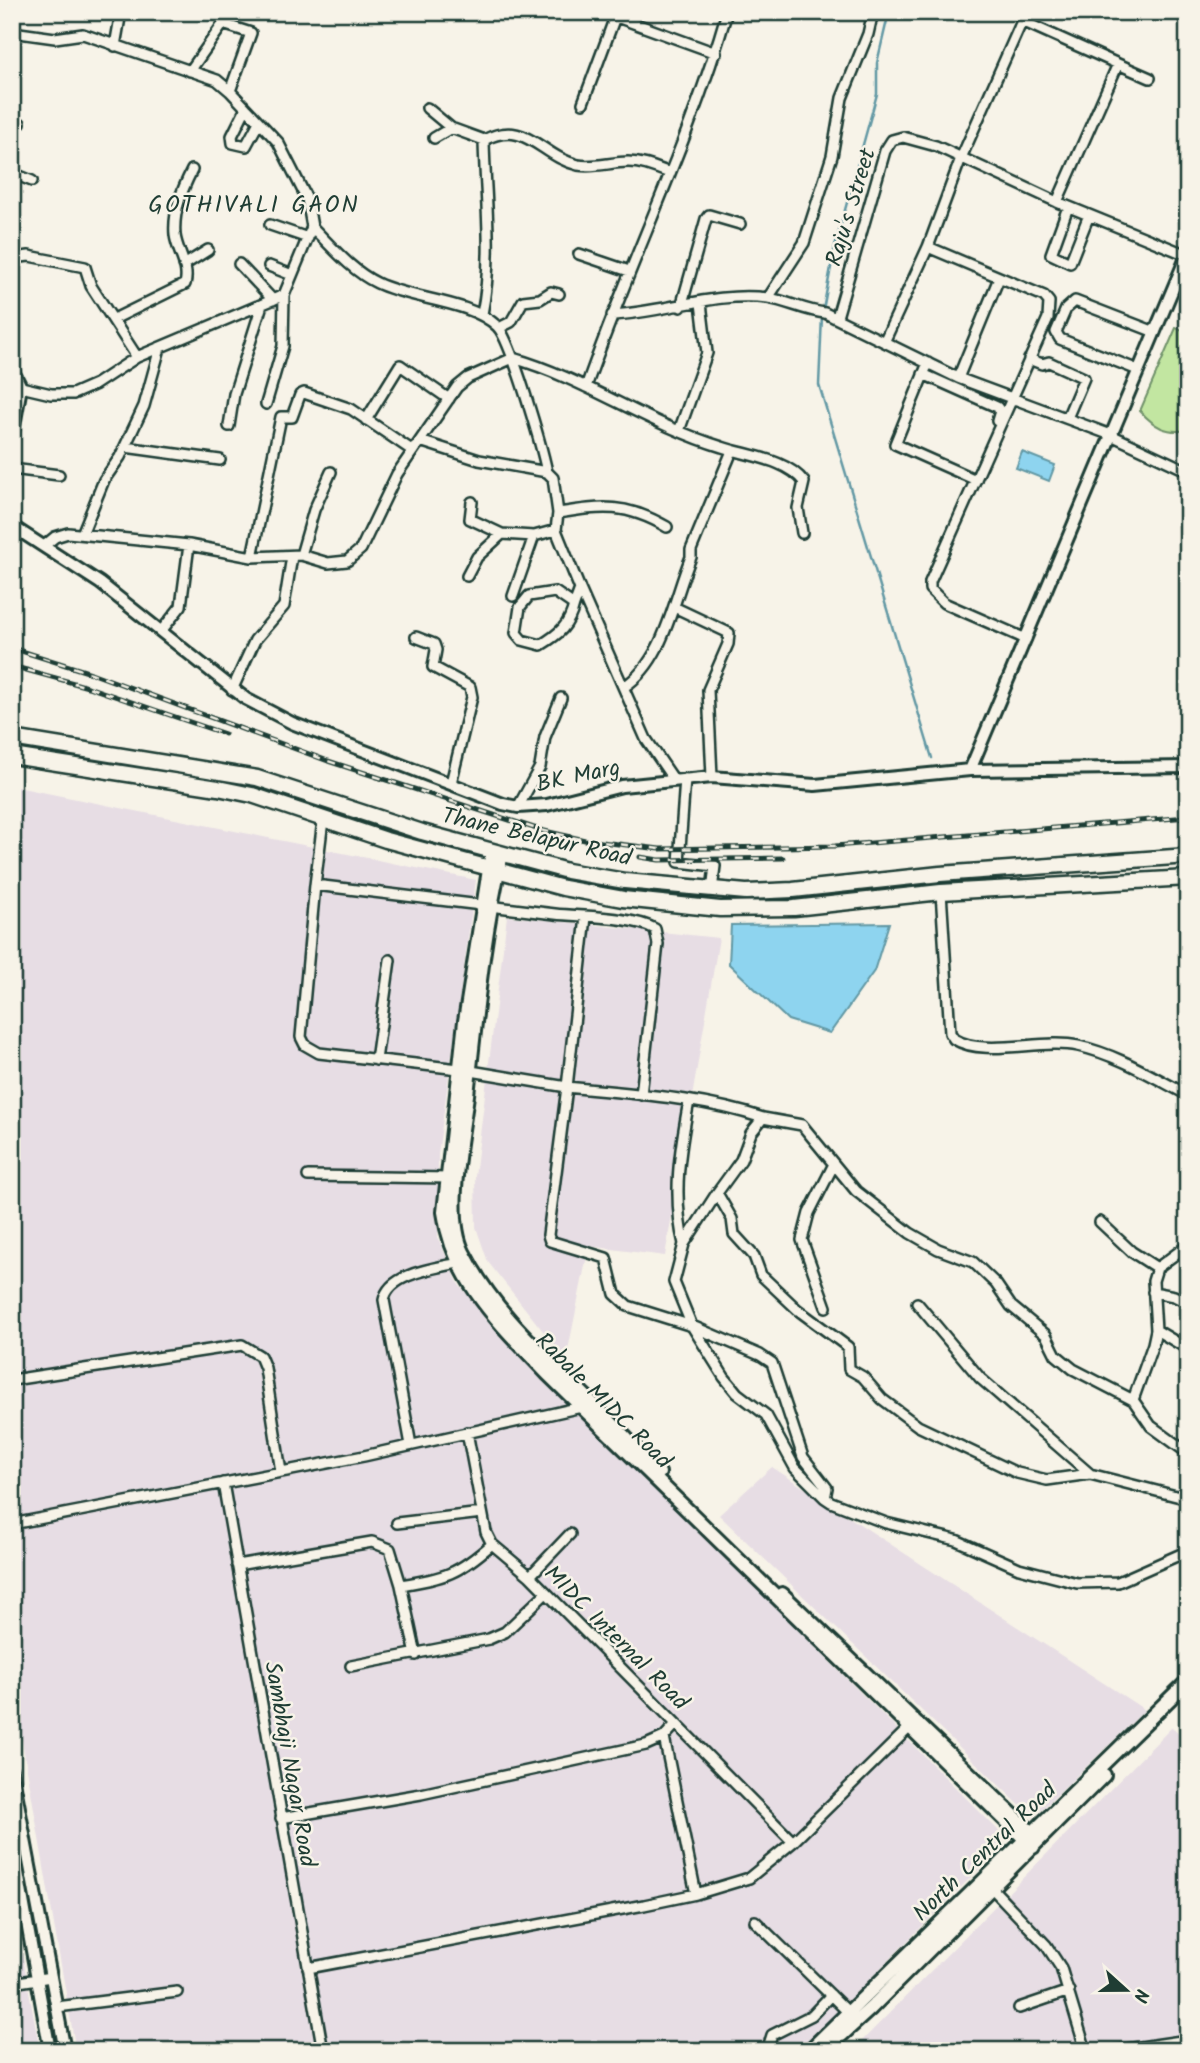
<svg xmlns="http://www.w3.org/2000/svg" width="1200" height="2063" font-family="Kalam,sans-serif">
	<rect width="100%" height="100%" fill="#f7f3e8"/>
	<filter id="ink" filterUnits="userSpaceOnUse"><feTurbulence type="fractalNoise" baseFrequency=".0143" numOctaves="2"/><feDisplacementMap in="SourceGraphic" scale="14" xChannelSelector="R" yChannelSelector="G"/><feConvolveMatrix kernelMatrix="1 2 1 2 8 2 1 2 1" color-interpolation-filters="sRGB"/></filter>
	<g filter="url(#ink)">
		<path fill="#e7dde4" d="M12,786l464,94 -38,274v84l21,47 41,47 508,508 -190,191 -24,20h-718l-64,-368z
			M507,916l212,22 -54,318 -76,-10 -23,114 -78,-98 -12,-35 -1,-51z
			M772,1467l373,243 -112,108 -314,-303z
			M1172,1727l16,16v308h-336z
			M12,1898l28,153h-28z"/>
		<path fill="#c2e6a1" stroke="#70926a" stroke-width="2" d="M1176,328l12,3v99c-22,4 -33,-3 -48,-19z"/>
		<path fill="#8ed4ef" stroke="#6298a4" stroke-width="2" d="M1022,452l33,13 -6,16 -33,-13z
			M889,923l-15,48 -44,62 -42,-13 -59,-56 2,-39z"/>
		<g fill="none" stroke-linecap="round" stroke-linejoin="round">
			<path stroke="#6298a4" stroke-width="2.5" d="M823,310l12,-64 42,-152v-31l12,-51
				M822,316l-3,69 113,373"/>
			<defs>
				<path id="minor" d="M603,12l113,41
					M1022,21l96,43 -61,138
					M223,24l7,-10
					M12,32l43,6 28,-4 134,46 13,11 48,51 29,57 5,28 -28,68 -147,62 -41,27 -23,10h-22l-30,-7 -9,4
					M115,46l6,-34
					M1118,64l32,14
					M190,71l33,-47 28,9 -21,58
					M583,103l32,-86
					M246,108l-14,28 1,7 13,3 13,-24
					M427,108l24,20 33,12c42,-22 56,16 94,25 17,3 33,-3 50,-3 15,0 28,6 42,11
					M12,120l8,3
					M434,138l17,-10
					M12,173l20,8
					M1068,207l-17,47 19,9 19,-48
					M270,225l38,13
					M312,227c20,20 40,44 65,56 35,17 92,17 120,43 14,13 45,122 50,146
					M928,247l116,49 5,6 -1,16 -118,264v7l14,14 82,36
					M579,254l50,17
					M14,258l15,-2 56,11 6,19 46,71
					M239,264l34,36
					M184,265l24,-15
					M269,266l23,9
					M768,298l36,-55 28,-87 10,-58 26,-64 5,-22
					M681,307l25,-88 3,-4 31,9
					M482,314c12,-59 3,-115 2,-174
					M612,315c51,-2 104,-24 156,-17 19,3 37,13 57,15l133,65 153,57 77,36
					M837,317l48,-166 7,-11 11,-3 33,9 121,56 130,53
					M114,319l71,-35c5,-17 -8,-32 -10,-49 -2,-24 7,-45 17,-65
					M499,328l12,-6 12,-21 17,-2 11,-7 8,2
					M885,340l43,-93 33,-89 65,-146
					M1029,359l13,5 7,-2 35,16 -17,40
					M928,363l-33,81 81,36
					M1138,370l-78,-31 -4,-7 10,-23 9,-8 80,31
					M923,374l74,33 3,4 -3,10
					M958,378l41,-100
					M586,387c44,-126 104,-246 141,-375
					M266,404l17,-58 1,-51
					M366,420l34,-55 49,34
					M229,426l5,-32 28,-89
					M679,431l28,-78 -6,-50
					M420,441l59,19 68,12 6,6 5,35 -2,17 24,59 66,150 28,41
					M125,447l95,13
					M12,469l47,6
					M472,502l-2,17 32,15
					M558,513c45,-7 68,-10 109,14
					M82,534l22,-54 16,-23 24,-51 16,-58
					M44,546l11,-9 13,-4 121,12 63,12 49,-2 27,8 19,-2 14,-12 36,-75 60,-87 11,-9 45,-20c73,21 136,67 209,89 26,9 65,12 82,35l-6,26 4,25
					M301,555l13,-45 17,-38
					M252,557l29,-140h11l8,-22 4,-2 47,16 62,42
					M467,576l10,-19 25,-23 32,2 22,-6
					M513,596l21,-60
					M574,605c-5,21 -15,29 -33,40l-19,-5 -6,-7 4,-26 9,-11 26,-4 19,13 6,-16
					M674,607l55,26 -1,11 -20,46 4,87
					M162,630l19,-24 8,-61
					M416,637l18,7 2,6 -3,17 37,20 2,10 -21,86
					M624,687c41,-27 49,-87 67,-130v-7l41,-99
					M232,690l23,-50 29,-34 8,-50
					M685,779l-6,83 36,4 -3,24
					M518,807l22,-40 5,-30 16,-39
					M315,885l8,-65
					M941,892l9,141 4,6c31,19 88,-1 124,7 38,8 75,31 110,49
					M586,917l-19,170 -108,-18 -140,-16 -14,-8 -4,-8 14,-152c80,10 160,20 240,29 27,3 77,2 100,15l3,15 -17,151
					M376,1060l14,-100
					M763,1118c-63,-21 -130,-24 -196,-31l-19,148 2,6 56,17 9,36 13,12 64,20 68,29 12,8 31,94 24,31 -2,10 6,4 55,21 70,17 63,28 58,15 41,-1 70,-31
					M308,1176l144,2
					M717,1193l-33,51 -10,38 18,44 32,51 13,16 29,22 29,53 30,30
					M1100,1222l32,30 25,16
					M684,1244c-12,-48 -4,-95 5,-143
					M1188,1245l-31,23 -4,13 3,49 -3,14 -20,56 18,26 37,27
					M1153,1292l21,4 14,7
					M917,1303l63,75 110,96
					M826,1307l-24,-67 7,-27 24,-47
					M1156,1330l32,19
					M12,1380l230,-35 18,11 5,12 16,104
					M1133,1400l-60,-31 -17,-14 -10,-20 -35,-29 -15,-22 -23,-22 -35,-13 -28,-16 -54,-42 -54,-66 -39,-7 -12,15 -10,27 -24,33 15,26 2,15 20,22 7,19 37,35 50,37 1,22 14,8 19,22 36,27 99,47 30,7 43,-6 98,25
					M467,1432l19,100 6,12 38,32 263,266
					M411,1445l-27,-145c5,-28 55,-32 79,-38
					M223,1483l100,568
					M397,1523l85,-10
					M12,1524l352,-68 222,-50
					M237,1565l135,-23 18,7 11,36c45,-8 56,-10 91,-41
					M530,1576l40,-42
					M401,1585l15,70
					M351,1666l138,-27 16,-7 41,-39
					M664,1737l32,157
					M281,1818l140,-24 225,-49 18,-8 12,-13
					M988,1884l58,61 15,23 25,83
					M755,1921l93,91
					M308,1968l336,-63 52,-11 53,-16 44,-36 119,-117
					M12,1983l39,-6
					M57,2007l120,-15
					M1019,2008l50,-17
					M767,2051l5,-16 40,-20 19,-20
					M1113,2051l75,-11"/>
				<path id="tertiary" d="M12,369l9,18 -9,50
					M12,526l88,57 146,116 46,24 211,81 15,3 29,-2 75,-19 90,-9 103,8 155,-15 218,-3
					M970,770l218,-517
					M12,1771l53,280
					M12,1839l38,212"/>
				<path id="secondary" d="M492,851l-27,170 -21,191c9,69 59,114 104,162l485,473
					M502,854c-19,79 -26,161 -35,241 -5,42 -23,119 -4,157 29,58 77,100 123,145 25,25 49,51 73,76
					M782,1594l257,246
					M809,2051l379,-370
					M824,2051l47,-43 233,-233"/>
				<path id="primary" d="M12,738l245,40 165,54 145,39 58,10 121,11 47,-2 147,-16 248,-18
					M12,756l206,32 34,7 134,45 177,48 60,11 97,10 74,-1 147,-16 247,-14"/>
			</defs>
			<use href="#minor" stroke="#1f3d34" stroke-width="14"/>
			<use href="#tertiary" stroke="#1f3d34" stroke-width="16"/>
			<use href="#secondary" stroke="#1f3d34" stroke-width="18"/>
			<use href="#primary" stroke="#1f3d34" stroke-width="19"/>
			<use href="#minor" stroke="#f7f3e8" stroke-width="9"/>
			<use href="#tertiary" stroke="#f7f3e8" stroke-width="10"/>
			<use href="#secondary" stroke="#f7f3e8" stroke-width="12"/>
			<use href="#primary" stroke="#f7f3e8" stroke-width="14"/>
			<defs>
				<path id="rail" d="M12,648l79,25 237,88 212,69 45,10 75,9 175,-3 353,-29
					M12,666l76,21 137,47
					M640,857l19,3 124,-2"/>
			</defs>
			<use href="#rail" stroke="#1f3d34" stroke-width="5"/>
			<use href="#rail" stroke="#f7f3e8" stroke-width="2.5" stroke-dasharray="8" stroke-linecap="butt"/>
		</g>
	</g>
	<g text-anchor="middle" stroke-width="5" stroke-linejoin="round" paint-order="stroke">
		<g font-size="23" fill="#1f3d34" stroke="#f7f3e8">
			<text transform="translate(850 207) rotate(-73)" y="8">Raju's Street</text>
			<text transform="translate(578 775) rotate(-12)" y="8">BK Marg</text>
			<text transform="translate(537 836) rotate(13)" y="8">Thane Belapur Road</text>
			<text transform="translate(604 1400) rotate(45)" y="8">Rabale MIDC Road</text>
			<text transform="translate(617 1637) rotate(45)" y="8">MIDC Internal Road</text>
			<text transform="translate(291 1764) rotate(80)" y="8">Sambhaji Nagar Road</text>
			<text transform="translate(984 1851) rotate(-44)" y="8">North Central Road</text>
		</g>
		<g font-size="24" letter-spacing="2" fill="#1f3d34" stroke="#f7f3e8">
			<text x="254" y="212">GOTHIVALI GAON</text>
		</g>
	</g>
	<rect width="1200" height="2063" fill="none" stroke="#f7f3e8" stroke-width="42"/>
	<rect x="21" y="21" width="1158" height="2021" fill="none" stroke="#1f3d34" stroke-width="2.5" filter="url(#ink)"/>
	<g transform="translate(1126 1990) rotate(111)" stroke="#f7f3e8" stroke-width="5" paint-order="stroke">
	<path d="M0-5L12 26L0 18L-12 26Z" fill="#1f3d34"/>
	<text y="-10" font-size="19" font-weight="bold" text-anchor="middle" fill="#1f3d34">N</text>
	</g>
</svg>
